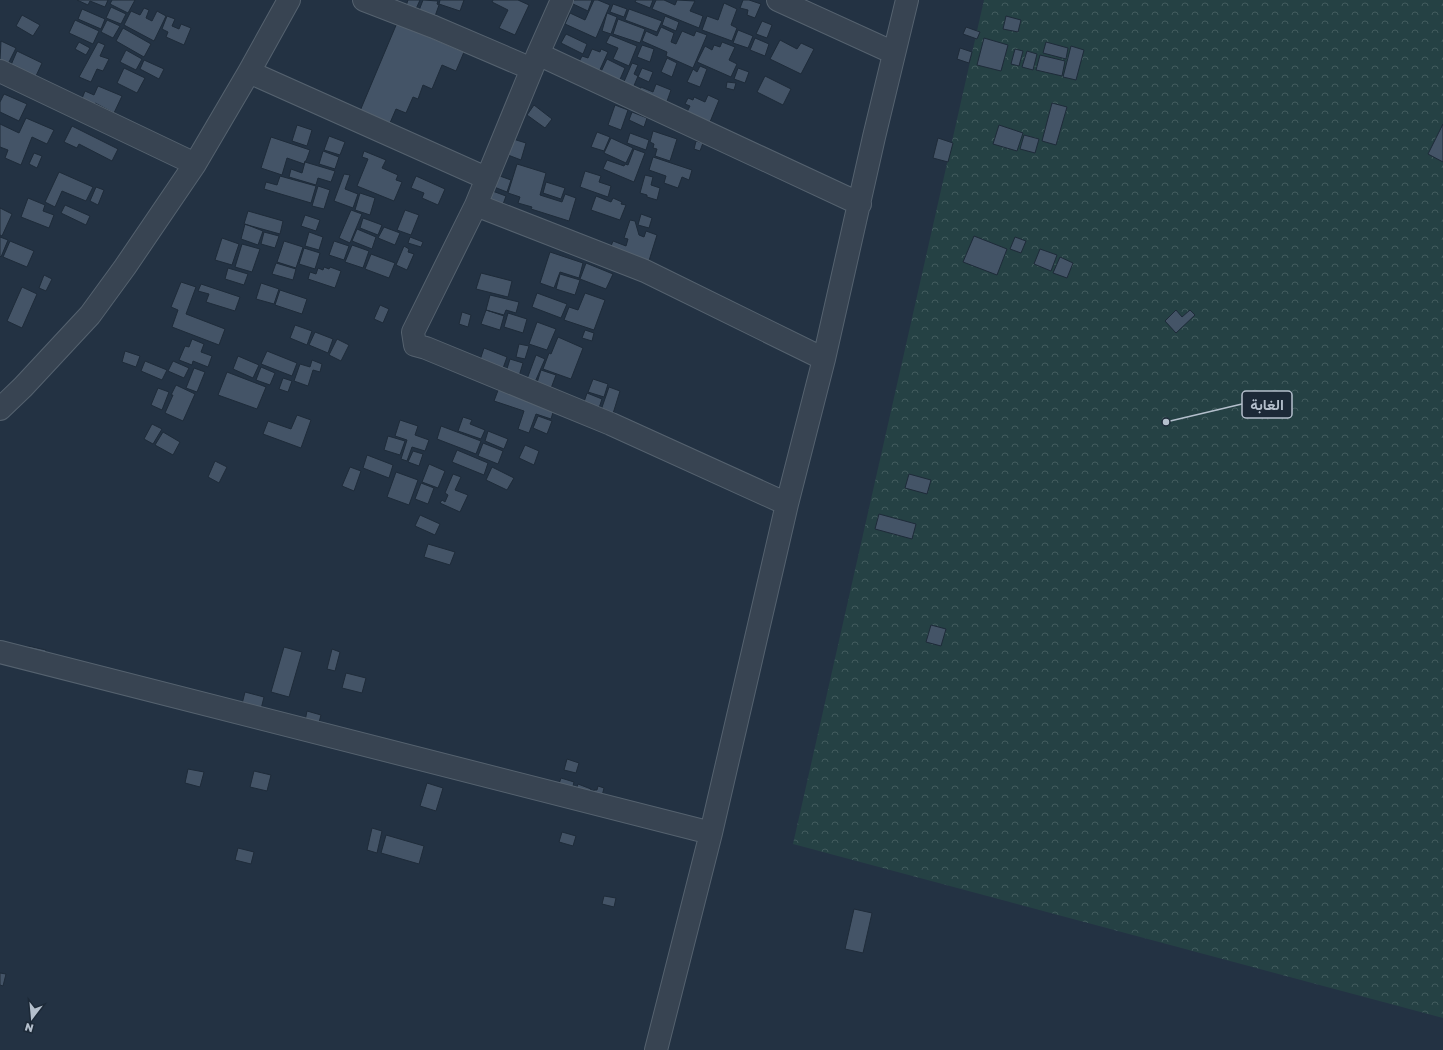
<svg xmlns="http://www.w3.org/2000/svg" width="1443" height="1050" font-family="'Golos Text',Vazirmatn,sans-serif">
	<defs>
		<pattern id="forest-crowns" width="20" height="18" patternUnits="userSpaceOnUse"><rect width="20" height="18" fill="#254144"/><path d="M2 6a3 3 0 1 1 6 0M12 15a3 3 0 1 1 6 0" fill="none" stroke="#425b5e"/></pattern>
	</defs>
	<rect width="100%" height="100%" fill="#233243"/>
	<path fill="url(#forest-crowns)" d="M984,0h459v1018l-650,-174z"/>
	<path fill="#445467" stroke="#1e2b39" d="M77,0h31l-3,7 -15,-6 -2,4z
		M112,0h23l-7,13 -18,-9z
		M408,0h12l-4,9 -10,-3z
		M423,0l15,1 -1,3 2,1 -5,14 -16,-6z
		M440,0h24l-4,11 -21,-7z
		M493,0h25l11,5 -14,30 -16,-7 9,-18 -16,-8z
		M573,0h19l-4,11 -17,-8z
		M594,0h4l12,5 -14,33 -31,-14 5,-11 15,7z
		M636,0h17l-3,8 -15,-6z
		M656,0h8l11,5 2,-5 18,1 -5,10 13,5 -4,12 -47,-19z
		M743,0h6l12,4 -6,14 -8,-3 1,-5 -8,-2z
		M724,3l13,6 -6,16 6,3 -5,13 -30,-11 5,-14 11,4z
		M613,4l14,5 -3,8 -14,-5z
		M111,7l15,7 -5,10 -15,-6z
		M144,8l5,2 -3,8 6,3 5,-10 9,5 -12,25 -30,-16 7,-14 9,4z
		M82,9l23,10 -4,10 -23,-10z
		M629,9l33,12 -5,11 -32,-12z
		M607,13l10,4 -6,17 -9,-3z
		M22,15l18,10 -7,11 -17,-10z
		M167,16l8,3 -3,7 7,3 2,-5 10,4 -7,17 -18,-8 2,-5 -6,-3z
		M665,16l14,6 -3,9 -14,-6z
		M1006,16l15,4 -3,12 -15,-3z
		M618,19l27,10 -5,14 -27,-9z
		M75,20l24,11 -6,13 -24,-11z
		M107,20l13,6 -7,12 -12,-6z
		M762,21l10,4 -5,13 -11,-4z
		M397,23l67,29 -8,19 -14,-6 -10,24 -9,-4 -5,14 -5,-2 -7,16 -10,-4 -6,14 -30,-12z
		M661,27l13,6 -3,9 5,2 6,-13 12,5 2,-5 11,4 -14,33 -27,-12 1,-4 -25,-11 4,-10 11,5z
		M966,27l14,5 -3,7 -14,-5z
		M123,28l28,16 -7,13 -28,-16z
		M738,30l15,6 -5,12 -15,-5z
		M566,34l21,10 -4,10 -22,-11z
		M610,35l27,11 -8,20 -16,-7 5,-11 -12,-5z
		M755,38l14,6 -4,12 -15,-6z
		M984,38l24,7 -7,26 -24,-6z
		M780,40l17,9 4,-6 13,6 -13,25 -31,-15z
		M1,41l15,7 -8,16 -8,-4z
		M79,42l11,6 -4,7 -11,-6z
		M98,42l7,3 -5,11 9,3 -6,12 -6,-2 -6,13 -12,-5z
		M722,42l13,5 -6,13 8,4 -6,13 -34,-15 8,-16 7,4 2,-5 6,2z
		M1046,42l22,6 -2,11 -23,-6z
		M642,45l12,4 -4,13 -13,-5z
		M1071,46l13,4 -8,30 -13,-3z
		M960,48l12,4 -3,11 -12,-4z
		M592,49l8,3 1,-3 7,3 -10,22 -22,-6 6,-12 6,2z
		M1015,49l8,2 -4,15 -8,-2z
		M126,50l16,9 -6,11 -16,-8z
		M17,51l25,12 -6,13 -25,-11z
		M1027,51l10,3 -4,16 -11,-3z
		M1040,55l25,6 -3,15 -26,-6z
		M667,58l10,5 -5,14 -11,-5z
		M607,59l18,9 -7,16 -19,-8z
		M144,60l20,9 -5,10 -19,-10z
		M632,63l6,2 -4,9 4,2 -5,12 -10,-4z
		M700,66l7,3 -7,18 -13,-5 6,-13 4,3z
		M124,68l21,10 -8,15 -20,-10z
		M642,68l11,4 -4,10 -11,-5z
		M738,68l11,4 -4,11 -11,-4z
		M765,76l26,13 -8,16 -26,-13z
		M727,82l9,1 -2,7 -8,-2z
		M656,84l15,6 -5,14 -27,-10 2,-7 12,5z
		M98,86l24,10 -8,17 -19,-10 -2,4 -12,-6 4,-10 9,4z
		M4,94l23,10 -8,17 -19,-9v-10z
		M708,95l11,5 -9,22 -23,-10 3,-6 -5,-2 3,-6 5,2 1,-3 11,5z
		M1052,103l15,4 -11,38 -14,-4z
		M534,105l18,14 -7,9 -18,-13z
		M615,105l13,5 -7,20 -13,-5z
		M632,112l15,6 -3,9 -15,-7z
		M26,118l28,12 -7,14 -15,-7 -11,28 -16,-7 3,-8 -8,-3v-23l19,9z
		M1443,124v38l-15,-8z
		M297,125l15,5 -5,16 -15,-5z
		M999,125l24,8 -6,18 -24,-7z
		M72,126l46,23 -6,12 -33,-17 -2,4 -13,-6z
		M653,131l24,8 -7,22 -15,-5 2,-7 -4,-1 1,-4 -4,-2z
		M597,132l13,5 -6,14 -13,-4z
		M630,133l19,7 -3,10 -19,-7z
		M1024,135l15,4 -4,14 -15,-4z
		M329,136l16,6 -5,13 -16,-5z
		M271,137l39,13 -4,11h-1l-1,3 -17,-6 -5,17 -21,-7z
		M611,138l22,10 -7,15 -22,-10z
		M938,138l15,5 -5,19 -15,-4z
		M513,139l13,4 -5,17 -13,-5z
		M696,141l7,2 -3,8 -6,-2z
		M634,149l11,4 -11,29 -31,-13 4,-9 17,6 1,-2 3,1z
		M323,151l16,6 -4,12 -16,-5z
		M364,151l22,9 -4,8 16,7 -2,5 6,2 -8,19 -37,-15 11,-27 -6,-2z
		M34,153l8,3 -5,12 -8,-4z
		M653,157l39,13 -3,10 -7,-3 -4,11 -14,-5 2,-7 -17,-6z
		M305,162l30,9 -4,11 -13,-4 -2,7 -27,-8 2,-8 11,4z
		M517,164l29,9 -6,22 22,7 3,-8 11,4 -7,23 -38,-12 1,-2 -14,-4 2,-6 -12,-4z
		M585,171l16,5 -2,6 12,4 -3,11 -28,-10z
		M59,172l34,15 -7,14 -24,-10 -7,16 -10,-5z
		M344,174l6,1 -5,14 13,5 -5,14 -19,-7z
		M497,175l14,5 -4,12 -13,-5z
		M645,175l8,2 -2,8 9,3 -3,12 -10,-3v-2l-7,-2z
		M280,176l36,10 -5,17 -47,-14 2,-7 11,3z
		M416,176l29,13 -7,16 -16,-7 2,-5 -13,-5z
		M546,182l19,6 -4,11 -18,-6z
		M318,186l12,4 -6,19 -12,-3z
		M96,187l8,3 -6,15 -8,-4z
		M487,189l19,7 -4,11 -19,-7z
		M360,193l15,5 -5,17 -15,-5z
		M596,196l15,6 2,-4 9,4 -1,2 5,1 -6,15 -29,-10z
		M28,198l17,7 -2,6 11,4 -5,13 -28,-11z
		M65,205l25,11 -4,9 -25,-12z
		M0,208l12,6 -10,22 -2,-1z
		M351,210l11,4 -12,29 -11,-5z
		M405,210l14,5 -8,20 -14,-5z
		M248,211l35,10 -3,13 -36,-10z
		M641,214l11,4 -3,10 -11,-3z
		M305,215l15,5 -4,11 -15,-5z
		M363,218l19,7 -4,10 -18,-7z
		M630,220l5,1 4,14 5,2 2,-6 11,4 -9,29 -39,-13 4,-10 13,5 2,-7 -4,-1z
		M245,224l18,7 -5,14 -17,-6z
		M384,227l16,6 -5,12 -17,-7z
		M357,229l19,8 -4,12 -20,-8z
		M264,232l15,4 -4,12 -14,-4z
		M309,232l14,5 -4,13 -14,-4z
		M974,236l33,13 -10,26 -34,-13z
		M0,237l8,3 -7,17 -1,-1z
		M410,237l13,5 -2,5 -13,-4z
		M1015,237l11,4 -5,12 -11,-4z
		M222,238l17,6 -7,21 -17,-5z
		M10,241l24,10 -7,16 -24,-10z
		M284,241l19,6 -7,21 -19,-6z
		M334,241l15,5 -5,14 -15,-5z
		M242,244l18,5 -8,23 -17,-5z
		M352,245l17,6 -6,17 -18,-6z
		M404,246l5,3 -1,3 6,2 -7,16 -11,-5z
		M304,248l16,5 -5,16 -16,-5z
		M1040,249l17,6 -6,16 -17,-7z
		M550,252l33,11 -4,15 -19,-6 -6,16 -14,-5z
		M371,254l24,9 -6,15 -24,-9z
		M1060,257l13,6 -6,15 -14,-5z
		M276,263l20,6 -3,11 -21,-6z
		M586,263l27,11 -7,15 -26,-10z
		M324,267l5,2 1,-2 11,4 -6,17 -27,-9 2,-7 6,2 2,-6 5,2z
		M228,268l20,6 -4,11 -19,-6z
		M481,273l31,8 -4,16 -32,-8z
		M560,274l20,6 -5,15 -19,-6z
		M44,275l8,4 -6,12 -7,-3z
		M181,282l15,5 -10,27 39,15 -6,16 -47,-18 6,-17 -7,-3z
		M261,283l18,6 -5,15 -18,-5z
		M201,284l39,13 -5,14 -29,-9 3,-8 -11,-3z
		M22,287l15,7 -15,34 -15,-7z
		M280,290l27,9 -5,15 -27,-9z
		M537,293l30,11 -6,14 -29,-11z
		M585,293l20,7 -11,30 -30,-10 5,-13 9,3z
		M490,295l29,7 -3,11 -10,-3 -2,5 -18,-5z
		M380,305l9,4 -6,14 -9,-4z
		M486,310l18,6 -4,14 -19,-6z
		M1176,310l6,7 8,-7 5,5 -19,18 -11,-12z
		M462,312l9,3 -3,12 -9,-3z
		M508,313l19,6 -4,14 -19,-6z
		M537,322l19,7 -9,21 -18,-6z
		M295,325l17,6 -5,14 -17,-7z
		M585,330l9,3 -2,8 -10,-3z
		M315,332l18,7 -5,14 -19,-8z
		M558,337l25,11 -12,31 -28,-10 6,-16 2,1z
		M192,339l12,5 -3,8 11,4 -4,11 -15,-6 -1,4 -13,-5 6,-14 4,1z
		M337,339l12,6 -8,16 -12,-6z
		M519,344l10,2 -4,13 -9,-2z
		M484,348l23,9 -5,14 -23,-8z
		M125,351l15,5 -4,11 -14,-5z
		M267,351l30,12 -5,13 -31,-12z
		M536,355l9,4 -10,23 -8,-3z
		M238,356l21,9 -6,13 -20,-9z
		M510,359l13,4 -4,13 -13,-4z
		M312,360l10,4 -2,8 -7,-2 -5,16 -14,-5 6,-17 10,3z
		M145,361l22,9 -5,10 -21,-9z
		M173,361l16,7 -5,10 -16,-7z
		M261,367l14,6 -5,12 -14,-5z
		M194,368l11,4 -8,20 -11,-4z
		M541,370l15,5 -6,16 -14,-5z
		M227,372l39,15 -9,22 -39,-14z
		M283,378l9,3 -4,11 -9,-3z
		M593,379l15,5 -4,13 -16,-5z
		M176,385l19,9 -12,27 -18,-8 8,-18h-2z
		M500,385l54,24 -3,10 -15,-5 -7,19 -11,-4 6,-18 -30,-10z
		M609,387l11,4 -9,29 -12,-4z
		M158,388l11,4 -7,18 -11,-5z
		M587,393l15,6 -5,15 -15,-6z
		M297,415l14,5 -10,28 -38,-14 5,-13 23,8z
		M538,416l14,5 -5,13 -14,-6z
		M463,417l9,3 -2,4 15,6 -4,9 -23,-8z
		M400,420l18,6 -3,9 14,5 -4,11 -13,-4 -5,14 -6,-2 6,-19 -12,-4z
		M152,424l10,5 -9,15 -9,-5z
		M441,426l40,15 -5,13 -39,-15z
		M488,431l20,8 -4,10 -19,-8z
		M163,432l17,10 -7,13 -18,-10z
		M388,436l17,5 -5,14 -16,-5z
		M483,443l20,8 -5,13 -20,-8z
		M525,445l14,6 -5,14 -15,-7z
		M457,450l31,13 -4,12 -32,-13z
		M413,451l10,3 -4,12 -11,-4z
		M367,455l26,10 -4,13 -26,-10z
		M215,461l12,6 -8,16 -11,-6z
		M429,464l16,7 -7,17 -16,-6z
		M350,467l11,4 -7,20 -12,-5z
		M492,467l22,11 -7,12 -21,-10z
		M396,472l22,8 -9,25 -22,-8z
		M453,474l8,3 -6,13 13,5 -8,17 -20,-9 2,-3 3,2 3,-7 -3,-2z
		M909,474l22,6 -4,14 -22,-6z
		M421,483l13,5 -6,16 -13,-5z
		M879,514l37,10 -4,15 -37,-10z
		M420,515l20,9 -5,11 -20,-9z
		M428,544l27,8 -5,13 -26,-8z
		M931,625l15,4 -5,17 -15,-4z
		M28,646l18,4 -3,12 -18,-4z
		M284,647l18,5 -13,45 -18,-5z
		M332,649l8,3 -5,19 -8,-2z
		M346,673l20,5 -4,15 -20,-5z
		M245,692l19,5 -5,20 -19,-5z
		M307,711l14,4 -4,15 -13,-4z
		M567,759l12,4 -3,10 -12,-3z
		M188,769l16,3 -4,15 -15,-4z
		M254,771l17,4 -4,16 -17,-4z
		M561,778l13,4 -3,12 -14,-4z
		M427,783l16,5 -7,23 -16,-5z
		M578,784l13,5 -3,8 -13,-4z
		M598,786l6,2 -3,12 -10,-3 3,-7h3z
		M372,828l10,3 -5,22 -10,-3z
		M562,832l14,4 -3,10 -14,-4z
		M386,835l38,11 -5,18 -38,-11z
		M238,848l16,4 -3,12 -16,-4z
		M604,896l12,2 -2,9 -12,-3z
		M854,909l18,4 -9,40 -18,-4z
		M0,973l6,1 -3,12 -3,-1z"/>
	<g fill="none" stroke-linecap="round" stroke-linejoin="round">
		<defs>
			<path id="street" d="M364,0l70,27 98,42
				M562,0l-24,54 -62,151 -63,127 2,13 11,3 185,76 176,80
				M778,0l116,53
				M538,54l322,150
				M0,71l195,93
				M249,72l237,106
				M476,205l169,66 179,88
				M0,409l23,-22 67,-72 35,-48 70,-103 54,-92 40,-72
				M0,652l711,181
				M656,1050l55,-217 76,-329 37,-145 50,-222 33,-137"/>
		</defs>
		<use href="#street" stroke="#55626f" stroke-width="24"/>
		<use href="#street" stroke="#384452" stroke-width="22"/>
	</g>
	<path fill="none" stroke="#b4bfcc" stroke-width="1.5" d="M1166 422L1242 404"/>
	<circle fill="#b4bfcc" stroke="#1c2937" stroke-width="1.5" cx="1166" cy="422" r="4"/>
	<rect fill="#1c2937" stroke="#b4bfcc" stroke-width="1.5" x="1242" y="391" width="50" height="27" rx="4"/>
	<g font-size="15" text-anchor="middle" font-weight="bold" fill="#b4bfcc">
		<text x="1267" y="410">الغابة</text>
	</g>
	<g transform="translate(32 1018) rotate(196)" stroke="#1c2937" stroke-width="3" paint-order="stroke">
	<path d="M0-3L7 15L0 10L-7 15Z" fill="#b4bfcc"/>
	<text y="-6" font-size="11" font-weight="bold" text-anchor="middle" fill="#b4bfcc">N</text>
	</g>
</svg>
